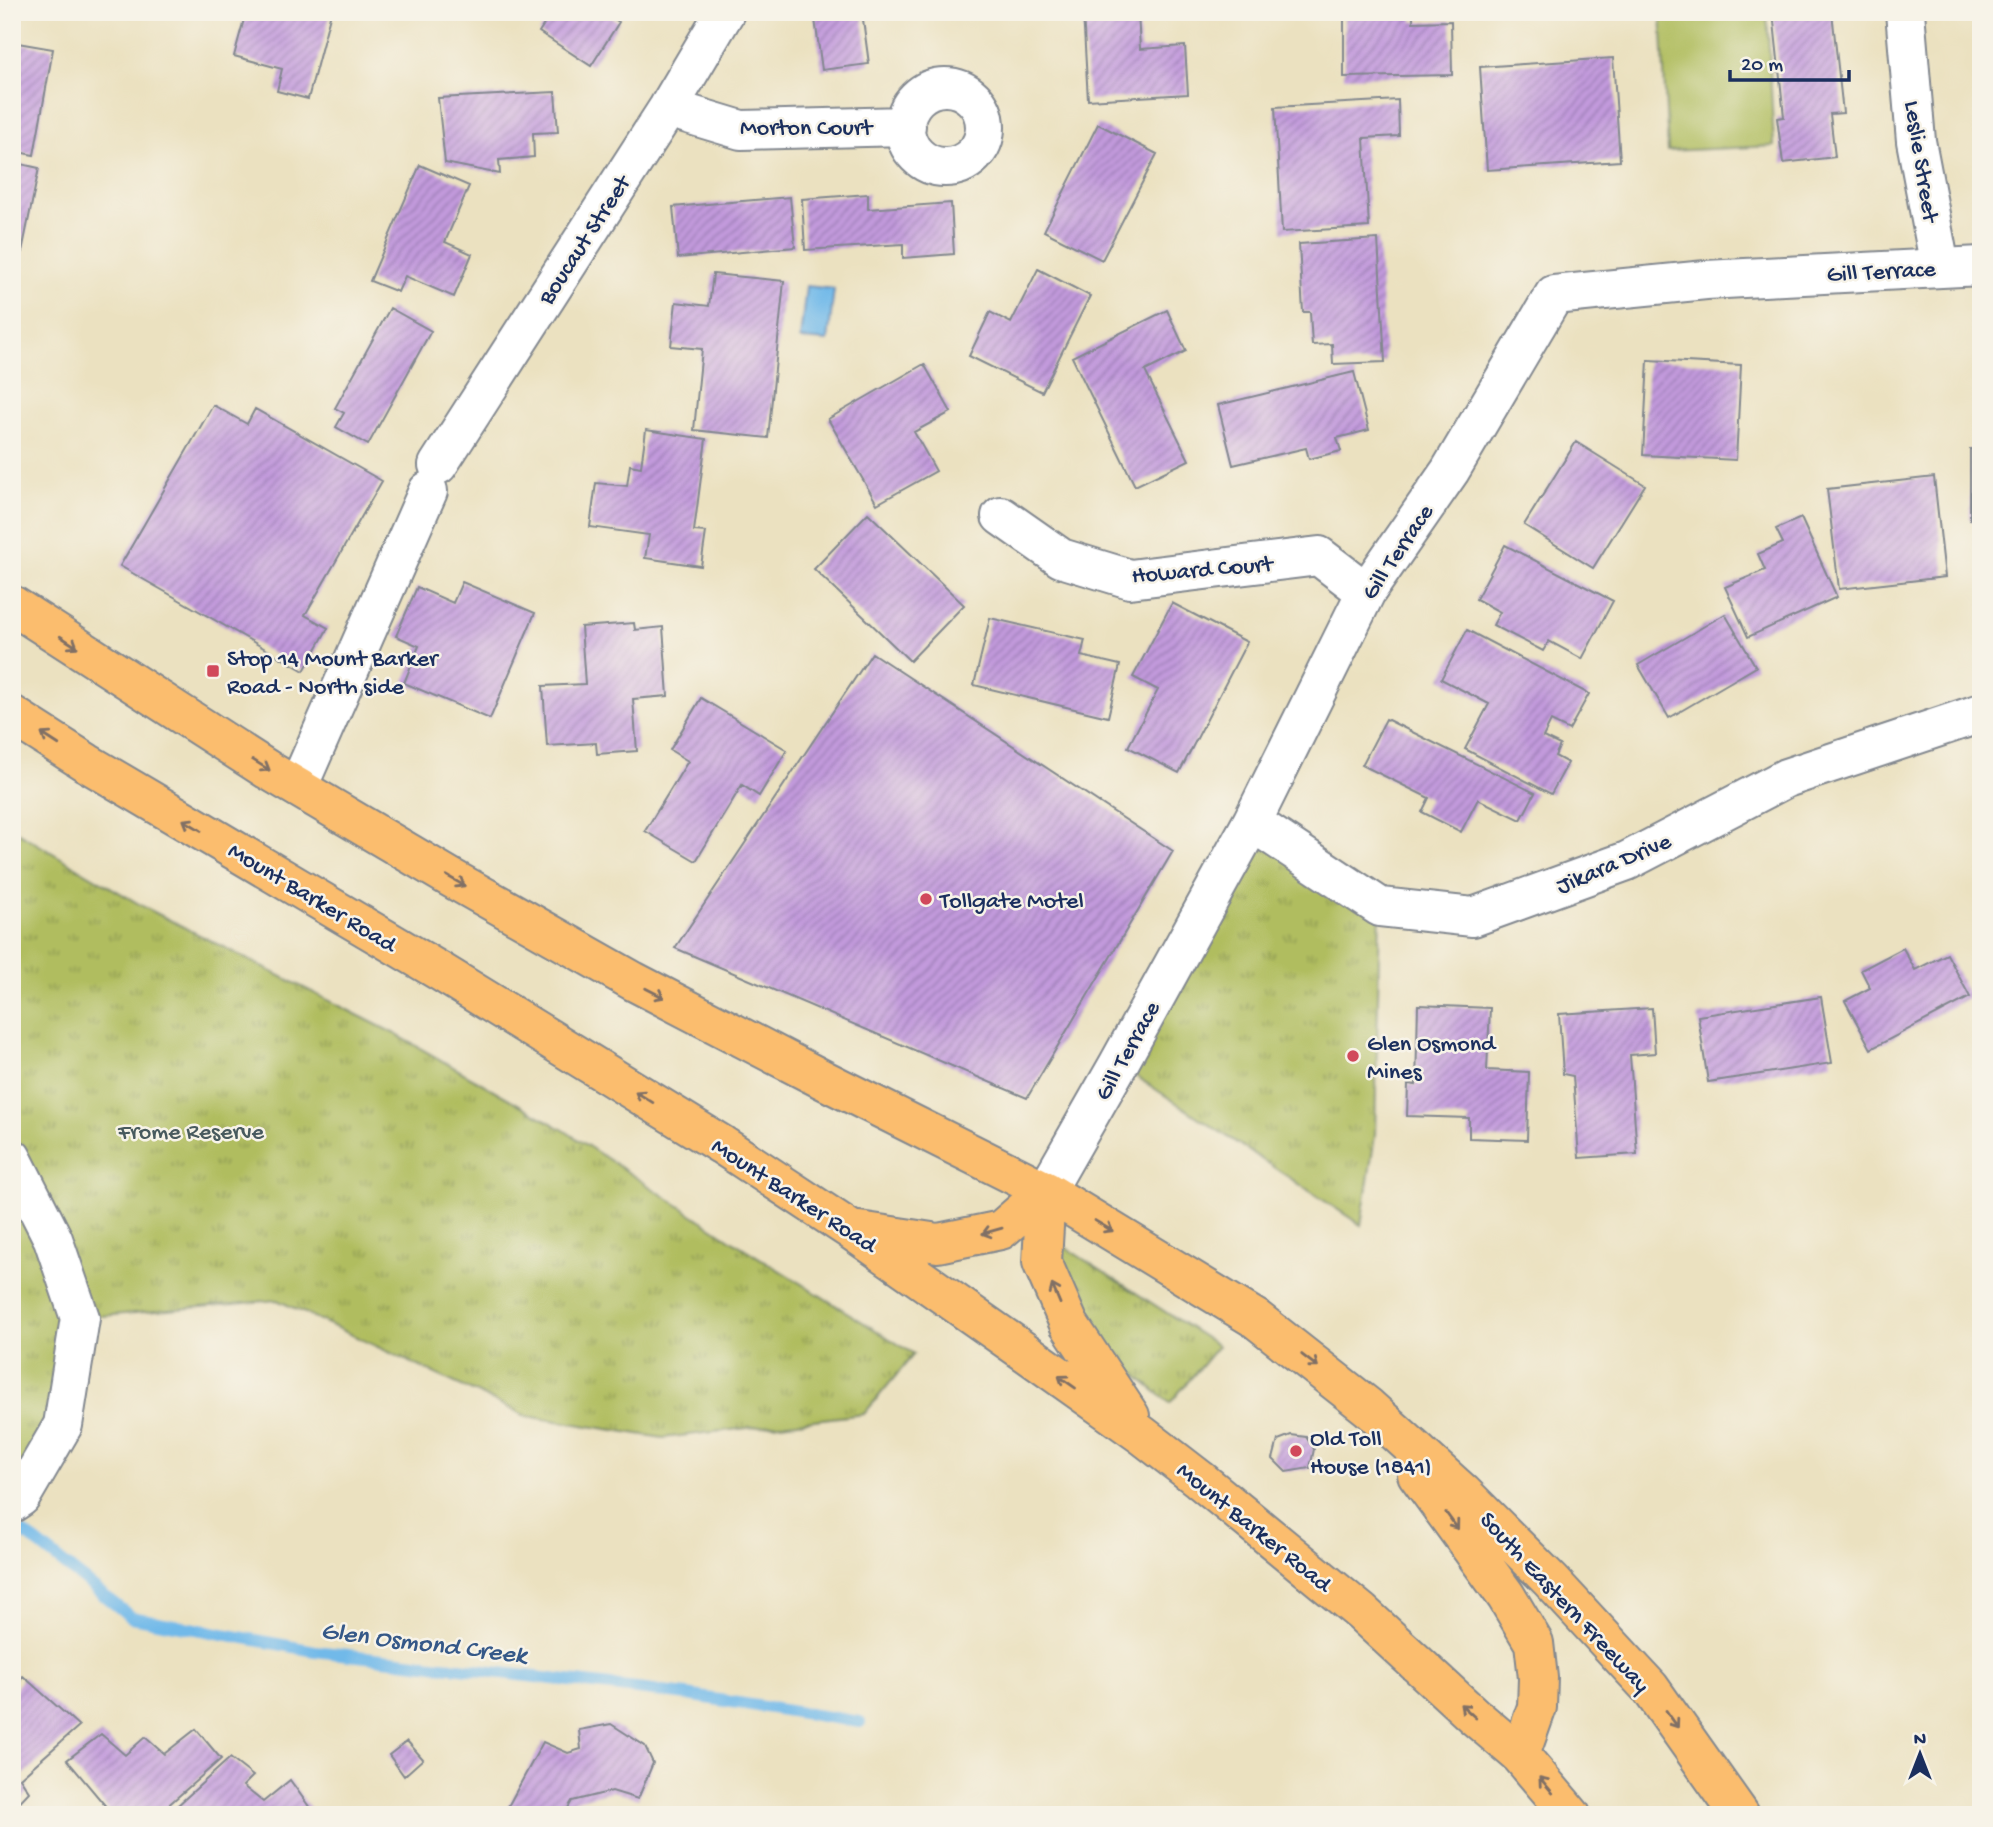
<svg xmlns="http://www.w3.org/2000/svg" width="1993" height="1827" font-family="'Gochi Hand',sans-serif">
	<defs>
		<pattern id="grass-tufts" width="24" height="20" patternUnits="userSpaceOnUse" patternTransform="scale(1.75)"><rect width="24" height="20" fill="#b0bd5f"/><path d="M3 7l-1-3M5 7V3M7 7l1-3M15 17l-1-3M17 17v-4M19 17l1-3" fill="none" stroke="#8e9a52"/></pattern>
		<pattern id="building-hatch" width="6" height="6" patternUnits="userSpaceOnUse" patternTransform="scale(1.75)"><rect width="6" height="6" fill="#c29adc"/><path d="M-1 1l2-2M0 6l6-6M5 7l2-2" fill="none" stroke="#9d7eb6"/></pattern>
	</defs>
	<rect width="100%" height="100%" fill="#f7f3e8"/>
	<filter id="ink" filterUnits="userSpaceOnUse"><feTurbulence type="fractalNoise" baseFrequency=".0143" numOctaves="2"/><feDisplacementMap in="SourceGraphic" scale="14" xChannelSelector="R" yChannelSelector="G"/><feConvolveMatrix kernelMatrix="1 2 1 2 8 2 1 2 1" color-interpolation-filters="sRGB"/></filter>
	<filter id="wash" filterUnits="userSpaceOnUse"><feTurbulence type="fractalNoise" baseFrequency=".00686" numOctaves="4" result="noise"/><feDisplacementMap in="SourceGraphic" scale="28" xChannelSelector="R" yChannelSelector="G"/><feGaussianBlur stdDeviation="1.57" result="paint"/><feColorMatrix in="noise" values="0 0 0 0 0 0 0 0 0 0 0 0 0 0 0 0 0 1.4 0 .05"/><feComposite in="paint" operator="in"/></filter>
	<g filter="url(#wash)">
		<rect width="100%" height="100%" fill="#ebe1c0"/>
		<path fill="url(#grass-tufts)" stroke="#66765e" stroke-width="2" d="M1252,822l128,85 -5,229 -14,89 -242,-160z
			M12,829l134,79 249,126 167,95 180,118 172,107 -50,60 -201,24 -137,-22 -249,-116 -197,18 -17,107 -51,78z
			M1057,1242l161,104 -48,57 -66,-54 -32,-46z"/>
		<path fill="#b0bd5f" stroke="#66765e" stroke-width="2" d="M1661,12h106l7,134 -106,5z"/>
		<path fill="#71b9e9" stroke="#4674a4" stroke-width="2" d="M806,286l28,3 -6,52 -28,-2z"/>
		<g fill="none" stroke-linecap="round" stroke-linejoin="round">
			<path stroke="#71b9e9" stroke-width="12" d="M12,1526l23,15 96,76 184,34 372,44 173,27"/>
		</g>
		<g id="blocks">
			<path fill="url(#building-hatch)" d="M246,12h85l-23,87 -31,-8 5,-22 -48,-13z
				M552,12h51l16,10 -28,44 -52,-34z
				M814,12h48l7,52 -47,6z
				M1083,12h55l2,37 45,-3 3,48 -100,6z
				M1344,12h69v10l38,-1 1,54 -108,2z
				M1773,12h59l11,101 -13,1 5,43 -52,6 -6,-45 7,-1z
				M12,42l41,7 -19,106 -22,-4z
				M1613,58l7,103 -133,9 -7,-103z
				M555,92l3,40 -25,1 1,24 -35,3 1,14 -55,-11 -7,-65z
				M1398,100l1,36 -35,2 5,89 -87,5 -7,-125z
				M1098,124l59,30 -55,106 -58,-29z
				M12,162l27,6 -23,113h-4z
				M420,165l49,21 -24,56 27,12 -18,43 -49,-21 -7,16 -28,-11z
				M868,194v15l83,-6 3,51 -51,4v-14l-98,6 -3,-51z
				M790,197l5,50 -117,11 -5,-51z
				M1378,239l7,123 -52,2 -1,-20 -20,1 -2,-33h-7l-4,-68z
				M1038,269l52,27 -48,96 -73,-36 21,-44 21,11z
				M713,274l71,7 -16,157 -74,-8 8,-81 -31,-3 5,-44 33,4z
				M390,308l41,23 -63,114 -32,-18 8,-14 -9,-5z
				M1167,310l19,41 -41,20 44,89 -54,26 -63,-129z
				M1648,360l93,5 -5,95 -93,-5z
				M924,364l27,48 -37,20 22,39 -59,33 -49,-85z
				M1354,372l15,58 -32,8 4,13 -32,8 -3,-11 -73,17 -15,-60z
				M213,405l34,19 8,-15 127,72 -77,134 23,13 -24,43 -184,-105z
				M646,430l60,9 -12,92 12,1 -5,34 -56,-8 4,-23 -59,-8 6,-44 31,3 3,-21 11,2z
				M1576,442l69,43 -52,83 -69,-43z
				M1970,449h11v71l-11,-1z
				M1934,477l11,100 -106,12 -12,-100z
				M868,513l96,92 -54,56 -96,-92z
				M1801,518l36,79 -89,40 -23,-50 40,-17 -7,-16 25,-11 -7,-14z
				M1505,545l108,56 -31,58 -33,-18 -6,10 -50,-26 7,-13 -24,-13z
				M462,582l73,31 -45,106 -86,-36 15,-37 -23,-10 21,-49 36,16z
				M1172,603l75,39 -68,131 -51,-26 30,-57 -25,-13z
				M1725,614l31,53 -87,51 -31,-53z
				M990,618l95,22 -4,16 39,9 -12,52 -134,-32z
				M634,623l1,7 28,-3 5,69 -35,3 4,52 -40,3 -1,-11 -49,3 -4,-60 42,-2 -4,-57z
				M1467,630l122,64 -20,36 -18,-9 -8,16 17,8 -5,11 13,7 -17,31 -86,-45 24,-45 -48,-25z
				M872,653l301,198 -146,247 -352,-150z
				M701,698l86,52 -28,46 -17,-11 -46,76 -51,-30 43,-70 -18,-11z
				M1386,719l149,74 -14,27 -43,-21 -17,33 -39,-20 7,-14 -67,-33z
				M1903,948l12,22 32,-16 23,43 -99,52 -26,-48 25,-13 -9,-18z
				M1821,997l11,66 -124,19 -10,-66z
				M1418,1005l72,3 -3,62 42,2 -2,68 -58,-2v-20l-62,-2 1,-32 8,1z
				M1652,1008l3,45 -25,2 7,99 -58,4 -6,-82 -10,-2 -4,-60z
				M1291,1435l15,2 8,12 -4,19 -24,4 -13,-13 5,-19z
				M23,1676l56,50 -59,52 9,14 -17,18v-114z
				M611,1724l34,22 8,17 -15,36 -26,-8 -40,10 -8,14h-54l-5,-3 38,-70 25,11 13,-4 -2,-19z
				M196,1729l25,30 -64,56h-44l-46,-55 34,-26 24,21 20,-18 19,17z
				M407,1741l16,18 -19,17 -15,-21z
				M230,1758l23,18 -10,10 20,16 27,-22 25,35h-148z"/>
		</g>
	</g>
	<g filter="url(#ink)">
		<use href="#blocks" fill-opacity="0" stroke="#83888f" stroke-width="2"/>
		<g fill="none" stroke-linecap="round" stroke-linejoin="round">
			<defs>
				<path id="street" d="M1905,12l11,129 24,126
					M905 127a40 40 0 1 1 80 0a40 40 0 1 1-80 0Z
					M668,108l73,22 165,-4
					M438,465l230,-357 57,-96
					M1001,516l60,42 69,21 189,-23 47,36
					M298,787l130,-296
					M1252,822l128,85 93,10 154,-56 159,-83 195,-65
					M12,1158l41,81 27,79 -17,107 -42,72 -9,6
					M1046,1191l72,-126 134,-243 114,-230 84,-121 104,-176 152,-15 275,-14"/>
				<path id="highway" d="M12,605l256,165 183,108 182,103 189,98 224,112 210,128 112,88 95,86 88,88 99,107 90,127
					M12,715l75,48 354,209 281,173 129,85 177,124 114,81 57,44 162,133 112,103 47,40 51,60
					M1046,1191l-4,71 27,62 61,92
					M859,1231l79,12 63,-13 45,-39
					M1417,1474l89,122 28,47 4,35 -1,29 -17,48"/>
			</defs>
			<use href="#street" stroke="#83888f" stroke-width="42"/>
			<use href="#highway" stroke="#83888f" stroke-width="42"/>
			<use href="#street" stroke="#fff" stroke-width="38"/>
			<use href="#highway" stroke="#fbbd6e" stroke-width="38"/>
		</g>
		<defs><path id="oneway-shaft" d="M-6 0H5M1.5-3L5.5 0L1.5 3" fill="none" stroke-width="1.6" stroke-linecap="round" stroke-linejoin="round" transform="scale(1.75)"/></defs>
		<g stroke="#806f65">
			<use href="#oneway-shaft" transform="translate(69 642) rotate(33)"/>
			<use href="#oneway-shaft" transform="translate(50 739) rotate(-147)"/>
			<use href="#oneway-shaft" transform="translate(261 765) rotate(32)"/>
			<use href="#oneway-shaft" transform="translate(192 825) rotate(-149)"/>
			<use href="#oneway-shaft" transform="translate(456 881) rotate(30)"/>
			<use href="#oneway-shaft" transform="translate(655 993) rotate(27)"/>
			<use href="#oneway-shaft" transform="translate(644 1097) rotate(-148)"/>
			<use href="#oneway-shaft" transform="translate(1104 1226) rotate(31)"/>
			<use href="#oneway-shaft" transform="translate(992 1231) rotate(164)"/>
			<use href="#oneway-shaft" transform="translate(1056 1294) rotate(-113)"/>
			<use href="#oneway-shaft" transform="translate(1310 1361) rotate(38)"/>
			<use href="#oneway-shaft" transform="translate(1067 1382) rotate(-145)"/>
			<use href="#oneway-shaft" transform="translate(1452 1521) rotate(54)"/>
			<use href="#oneway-shaft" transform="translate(1468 1711) rotate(-138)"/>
			<use href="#oneway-shaft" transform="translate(1672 1719) rotate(55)"/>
			<use href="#oneway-shaft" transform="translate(1546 1785) rotate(-130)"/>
		</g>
	</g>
	<g fill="#d1495b" stroke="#f7f3e8" stroke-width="2.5">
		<rect x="206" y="664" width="14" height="14" rx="3.5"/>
		<circle cx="926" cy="899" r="7"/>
		<circle cx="1353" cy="1056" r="7"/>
		<circle cx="1296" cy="1451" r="7"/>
	</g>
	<g text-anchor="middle" stroke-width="5" stroke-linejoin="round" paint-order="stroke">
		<g font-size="24" fill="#1b2f5e" stroke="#f7f3e8">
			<text x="806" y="134">Morton Court</text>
			<text transform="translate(1923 161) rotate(81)" y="8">Leslie Street</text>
			<text transform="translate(583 239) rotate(-57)" y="8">Boucaut Street</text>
			<text transform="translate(1881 270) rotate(-3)" y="8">Gill Terrace</text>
			<text transform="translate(1396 551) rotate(-56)" y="8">Gill Terrace</text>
			<text transform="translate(1202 568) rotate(-5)" y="8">Howard Court</text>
			<text transform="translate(1613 862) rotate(-23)" y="8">Jikara Drive</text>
			<text transform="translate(313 896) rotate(31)" y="8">Mount Barker Road</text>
			<text transform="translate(1126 1050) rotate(-61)" y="8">Gill Terrace</text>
			<text transform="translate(795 1194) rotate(33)" y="8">Mount Barker Road</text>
			<text transform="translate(1255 1526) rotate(39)" y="8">Mount Barker Road</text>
			<text transform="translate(1566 1601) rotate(47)" y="8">South Eastern Freeway</text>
		</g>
		<g font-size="24" fill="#1b2f5e" stroke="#f7f3e8" text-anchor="start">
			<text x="227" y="665">Stop 14 Mount Barker<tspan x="227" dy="28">Road - North side</tspan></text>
			<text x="940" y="907">Tollgate Motel</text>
			<text x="1367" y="1050">Glen Osmond<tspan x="1367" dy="28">Mines</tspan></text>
			<text x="1310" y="1445">Old Toll<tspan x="1310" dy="28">House (1841)</tspan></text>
		</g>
		<g font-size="24" fill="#485a5e" stroke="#f7f3e8">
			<text x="191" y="1138">Frome Reserve</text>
		</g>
		<g font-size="26" font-style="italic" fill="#355888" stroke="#f7f3e8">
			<text transform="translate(424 1641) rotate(7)" y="9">Glen Osmond Creek</text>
		</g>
	</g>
	<rect width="1993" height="1827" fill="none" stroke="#f7f3e8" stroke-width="42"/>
	<g transform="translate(1920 1754)" stroke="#f7f3e8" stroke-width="5" paint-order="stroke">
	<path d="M0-5L12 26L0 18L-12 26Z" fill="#1b2f5e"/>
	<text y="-10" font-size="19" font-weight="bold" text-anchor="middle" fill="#1b2f5e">N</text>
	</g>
	<path d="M1730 70v10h119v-10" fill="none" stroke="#1b2f5e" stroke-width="3.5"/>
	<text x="1741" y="70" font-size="21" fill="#1b2f5e" stroke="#f7f3e8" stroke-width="5" paint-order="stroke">20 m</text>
</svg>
